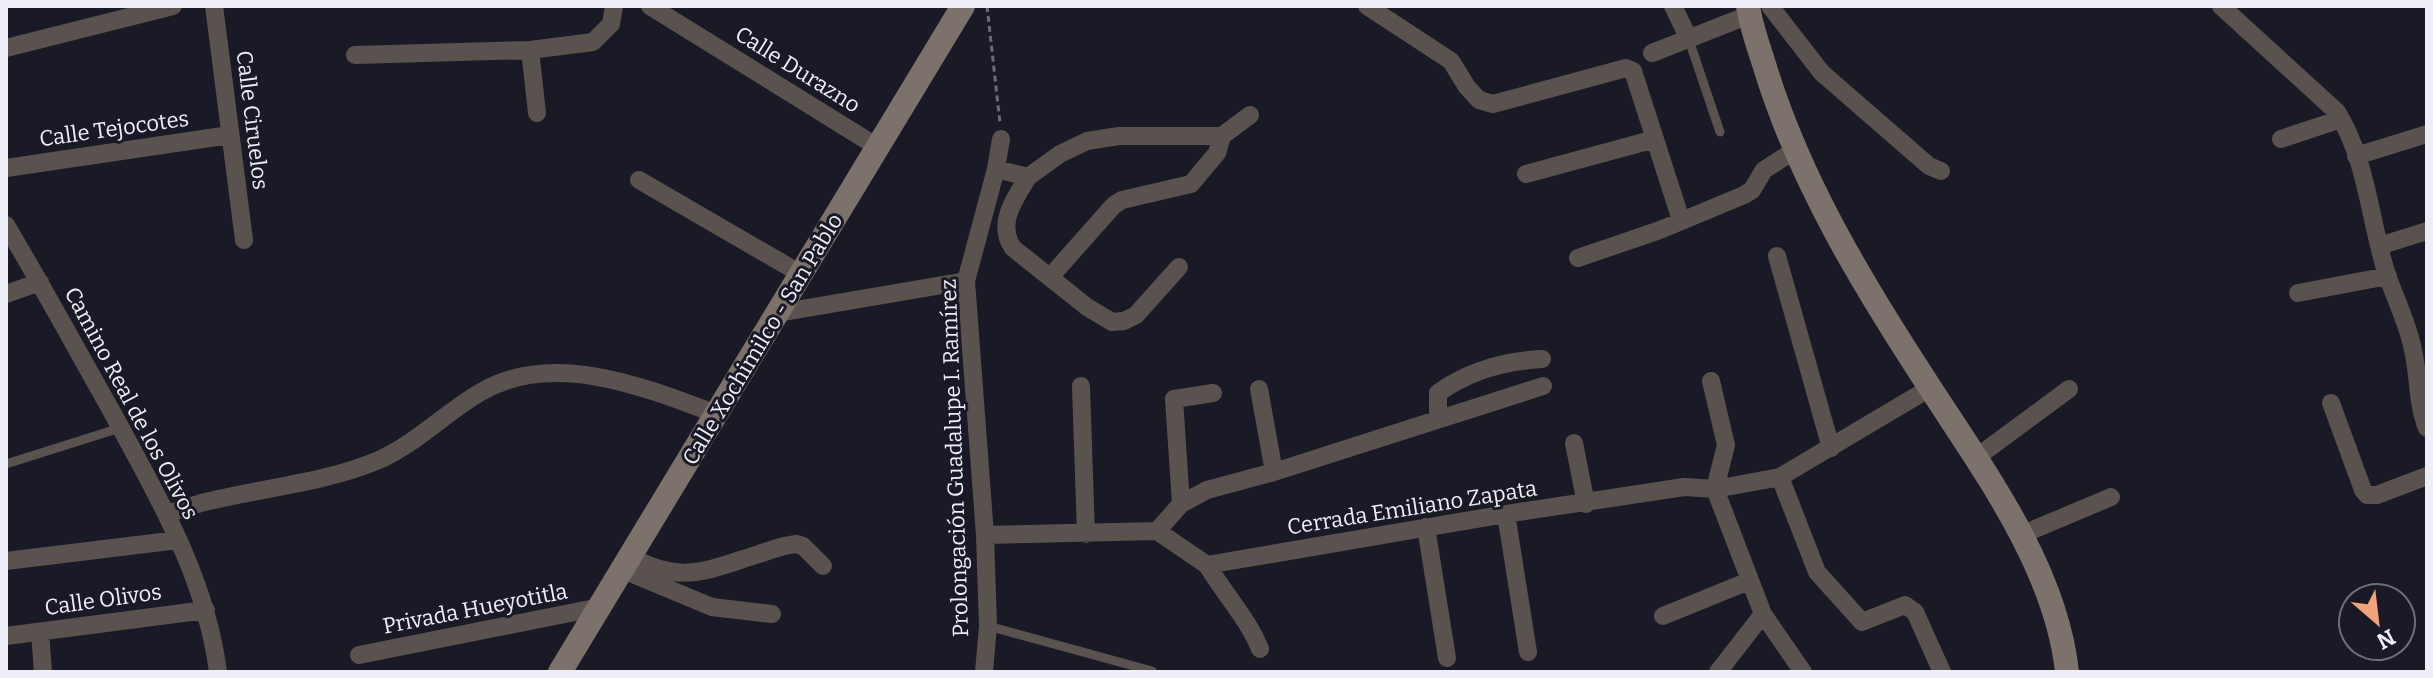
<svg xmlns="http://www.w3.org/2000/svg" width="2433" height="678" font-family="Bitter,serif">
	<rect width="100%" height="100%" fill="#1a1a27"/>
	<g fill="none" stroke-linecap="round" stroke-linejoin="round">
		<path stroke="#6c6c78" stroke-width="3" stroke-dasharray="6 4" stroke-linecap="butt" d="M987,6l13,117"/>
		<path stroke="#59524e" stroke-width="9" d="M1688,37l32,95
			M6,464l114,-36
			M988,626l164,45"/>
		<path stroke="#59524e" stroke-width="18" d="M214,6l30,234
			M650,6l229,142
			M1367,6l84,55 16,26 12,13 14,4 133,-36 7,3 48,149
			M1673,6l15,31
			M1770,6l52,67 107,93 12,5
			M2221,6l116,106c30,48 33,110 50,163 9,25 21,49 26,75 6,26 4,54 14,78
			M6,48l167,-42
			M530,50l7,63
			M1652,53l97,-38
			M355,55l175,-5 63,-8 18,-18 3,-18
			M2281,139l60,-20
			M2356,156l71,-22
			M6,168l224,-33
			M996,169l32,8 32,-23 27,-13 32,-5h103l28,-21
			M1526,174l129,-35
			M1028,177c-13,21 -32,47 -15,71l74,59 25,15 12,-1 12,-6 43,-48
			M639,180l162,94
			M6,225c37,62 71,125 106,187 45,83 94,165 106,260
			M2379,246l48,-15
			M1777,256l54,192
			M1578,258l82,-28 84,-35 8,-5 12,-20 31,-20
			M1051,276l63,-71 8,-5 69,-16 26,-31 5,-17
			M2298,293l90,-17
			M6,294l34,-12
			M778,313l188,-32
			M1711,381l15,64 -11,44 48,125 40,58
			M1081,386l5,148
			M1259,389l15,83
			M2331,403l32,87 4,5h10l50,-19
			M1438,419v-26c32,-23 66,-32 104,-34
			M1574,443l12,61
			M1977,457l92,-68
			M1780,477l37,95 45,50 43,-17 10,7 27,60
			M1181,504l-7,-105 39,-6
			M167,514c15,-5 31,-11 47,-14 55,-13 113,-18 165,-40 38,-17 67,-48 102,-68 72,-42 164,-5 235,22
			M1506,514l22,138
			M1426,527l21,131
			M1157,531l24,-27 26,-14 67,-18 269,-86
			M985,535l172,-4 50,34 299,-51 178,-27 31,2 65,-12 150,-89
			M2021,535l90,-38
			M631,557c52,28 76,13 128,-3 12,-4 25,-9 37,-10l7,2 20,20
			M6,561l172,-21
			M1207,565c17,28 41,54 53,84
			M623,570l89,37 60,7
			M1663,616l86,-35
			M40,632l3,40
			M6,636l200,-26
			M359,655l241,-48
			M984,672l4,-46 -3,-91 -19,-254 30,-112 5,-30
			M1718,672l45,-58"/>
		<path stroke="#7d716b" stroke-width="24" d="M1748,6c3,20 10,39 16,58 35,116 99,221 165,322 55,85 127,182 138,286
			M560,672l403,-666"/>
	</g>
	<g text-anchor="middle" stroke-width="6" stroke-linejoin="round" paint-order="stroke">
		<g font-size="22" fill="#eeeef8" stroke="#1a1a27">
			<text transform="translate(798 69) rotate(32)" y="8">Calle Durazno</text>
			<text transform="translate(253 120) rotate(83)" y="8">Calle Ciruelos</text>
			<text transform="translate(114 128) rotate(-8)" y="8">Calle Tejocotes</text>
			<text transform="translate(762 339) rotate(-59)" y="8">Calle Xochimilco - San Pablo</text>
			<text transform="translate(132 403) rotate(62)" y="8">Camino Real de los Olivos</text>
			<text transform="translate(954 458) rotate(-92)" y="8">Prolongación Guadalupe I. Ramírez</text>
			<text transform="translate(1412 507) rotate(-9)" y="8">Cerrada Emiliano Zapata</text>
			<text transform="translate(103 599) rotate(-8)" y="8">Calle Olivos</text>
			<text transform="translate(475 608) rotate(-11)" y="8">Privada Hueyotitla</text>
		</g>
	</g>
	<rect width="2433" height="678" fill="none" stroke="#eeeef8" stroke-width="16"/>
	<g transform="translate(2377 622) rotate(152)"><circle r="38" fill="#1a1a27" stroke="#6f6f7b" stroke-width="2"/>
	<path d="M0-6L14 30L0 20L-14 30Z" fill="#f0a27a"/>
	<text y="-12" font-size="22" font-weight="bold" text-anchor="middle" fill="#eeeef8">N</text>
	</g>
</svg>
